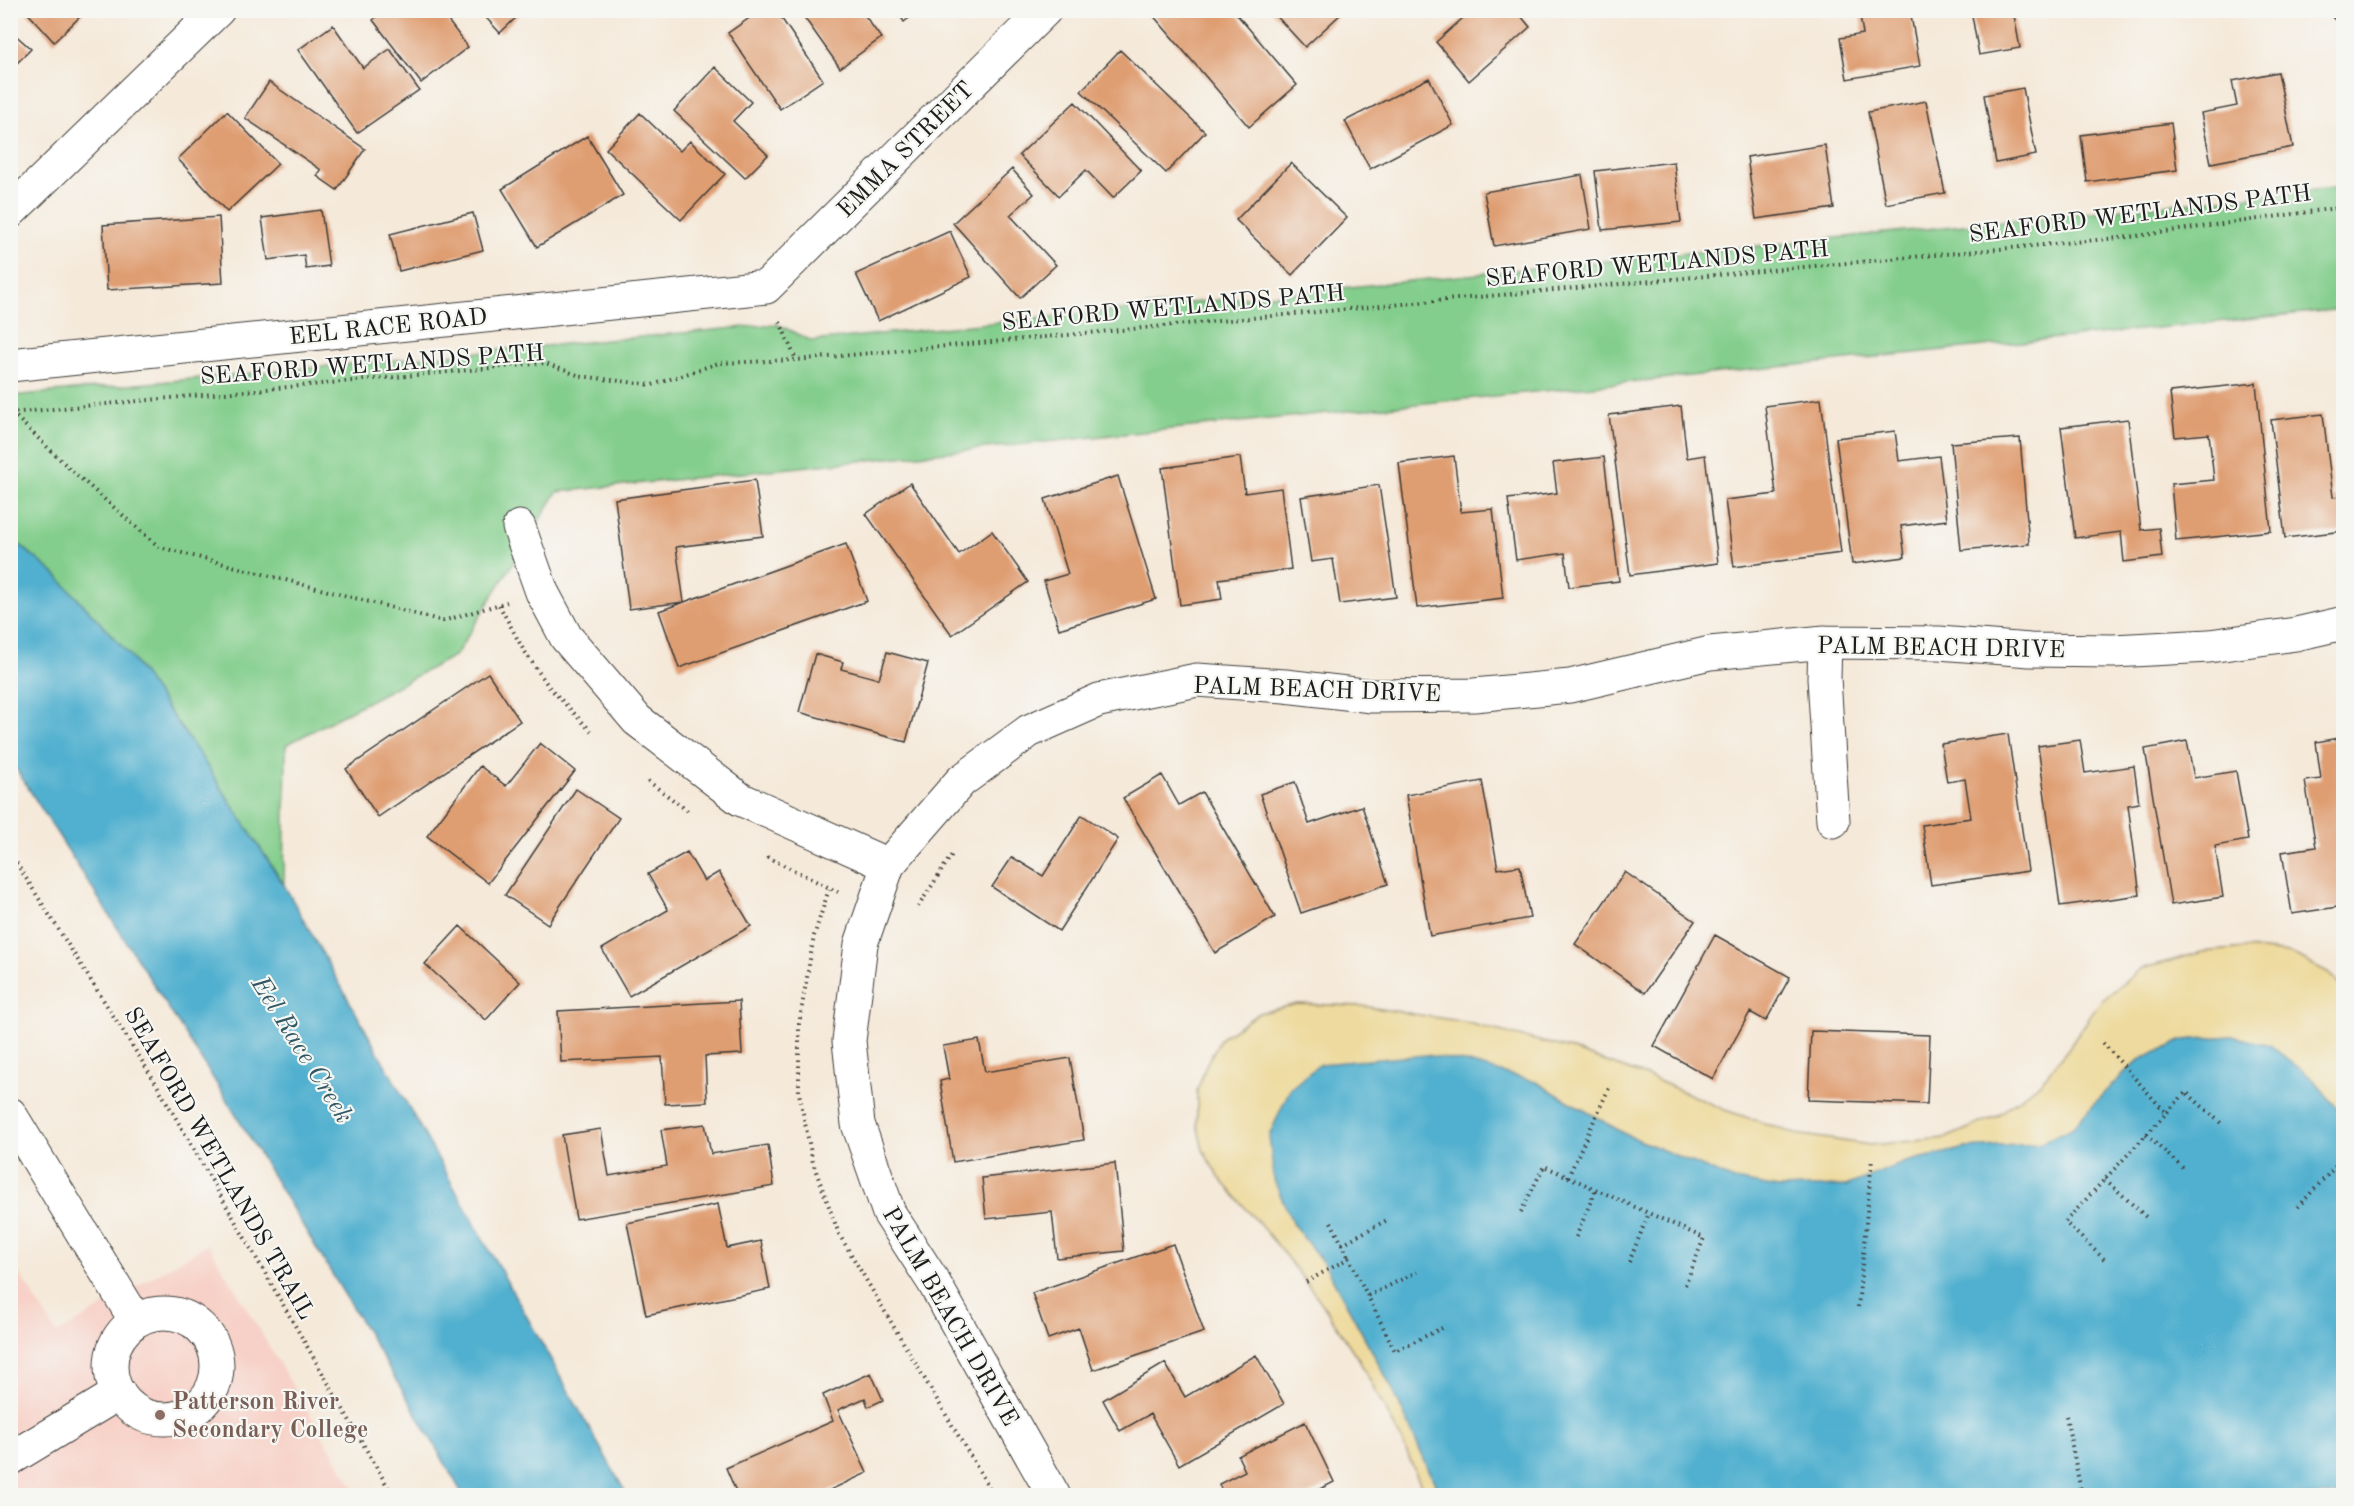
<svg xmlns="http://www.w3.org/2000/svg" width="2354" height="1506" font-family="'Old Standard TT',serif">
	<rect width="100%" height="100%" fill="#f6f6f2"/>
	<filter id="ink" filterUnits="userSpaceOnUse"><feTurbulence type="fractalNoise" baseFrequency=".0167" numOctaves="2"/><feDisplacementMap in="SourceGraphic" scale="12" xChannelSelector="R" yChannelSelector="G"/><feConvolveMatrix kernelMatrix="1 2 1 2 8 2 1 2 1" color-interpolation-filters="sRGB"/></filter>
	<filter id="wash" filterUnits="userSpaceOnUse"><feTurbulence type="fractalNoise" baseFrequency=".008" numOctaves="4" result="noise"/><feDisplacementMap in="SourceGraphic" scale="24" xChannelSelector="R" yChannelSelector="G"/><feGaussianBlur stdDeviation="1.35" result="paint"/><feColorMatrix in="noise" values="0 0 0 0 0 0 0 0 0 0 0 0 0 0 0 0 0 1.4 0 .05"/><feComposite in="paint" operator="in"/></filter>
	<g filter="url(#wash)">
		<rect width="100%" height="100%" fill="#f5e9d9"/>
		<path fill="#f7d1c7" d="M208,1244l150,251h-347l-1,-237 47,76z"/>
		<path fill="#83ce8c" stroke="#507554" stroke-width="1.5" d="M2343,187v122l-1786,183 -101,163 -170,90 -2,140 -84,-130 -71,-101 -74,-80 -44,-37v-141l766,-72 35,17z"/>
		<path fill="#eeda9e" stroke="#857b5d" stroke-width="1.5" d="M2246,948l43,5 37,18 17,17v127l-30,-36 -81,-43 -48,4 -45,20 -35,33 -32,35 -34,16 -72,4 -60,14 -60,24 -68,2 -44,-8 -107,-45 -91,-53 -243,142 32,41 67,123 48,107h-15l-23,-54 -43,-81 -38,-58 -43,-56 -60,-70 -15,-26 -6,-26v-33l10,-28 15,-26 37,-24 38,-9 65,2 97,15 108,27 85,30 73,32 71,24 74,11 76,-7 51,-22 45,-35 26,-32 32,-47 41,-33 61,-17z"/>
		<path fill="#51b0cf" stroke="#366676" stroke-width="1.5" d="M10,537l45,37 74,80 71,101 84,130 343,610h-164l-48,-84 -195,-322 -209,-328z
			M2232,1036l38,9 43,34 30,36v380h-903l-48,-107 -67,-123 -32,-41 -19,-44 -5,-44 21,-47 30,-25 106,-9 43,8 67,19 91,53 107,45 44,8 68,-2 60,-24 60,-14 72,-4 34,-16 32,-35 35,-33 45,-20z"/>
		<g id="blocks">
			<path fill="#df9e72" d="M25,10h62l-33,32z
				M385,10h55l28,37 -47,36 -48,-63z
				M479,10h45l-24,23z
				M761,10h15l47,70 -43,29 -52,-76z
				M799,10h62l20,28 -41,30z
				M896,10h23l-15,12z
				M1154,10h79l64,75 -48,42 -98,-114z
				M1271,10h71l1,2 -38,35z
				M1472,10h44l14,17 -61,54 -33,-39z
				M1859,10h51l10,56 -73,13 -7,-41 23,-4z
				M1971,10h42l7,38 -41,7z
				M2325,10h19v10l-5,4z
				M333,25l30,43 27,-19 29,41 -62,43 -59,-83z
				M10,30l21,19 -21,21z
				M1120,50l85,82 -39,41 -85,-82z
				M715,67l36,35 -18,19 35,34 -23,23 -71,-67z
				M2278,72l15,75 -82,16 -10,-50 36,-7 -5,-25z
				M1429,78l24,47 -83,44 -25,-48z
				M269,82l96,67 -28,41 -20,-14 4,-6 -76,-52z
				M2023,88l13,67 -40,8 -12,-68z
				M1926,101l19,92 -59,11 -18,-92z
				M1075,102l66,69 -28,27 -27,-28 -27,26 -40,-41z
				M227,111l51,53 -51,48 -49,-53z
				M640,113l40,38 10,-10 35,33 -44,46 -75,-71z
				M2171,123l6,47 -90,12 -6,-47z
				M587,136l36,59 -86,52 -35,-58z
				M1825,145l9,63 -78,11 -9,-62z
				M1674,162l7,60 -79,8 -7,-59z
				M1291,163l56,55 -55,57 -56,-55z
				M1012,169l22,25 -24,21 46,50 -36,33 -67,-75z
				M1582,175l9,54 -97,17 -10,-54z
				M321,210l8,56 -23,3 -2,-14 -36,5 -6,-42z
				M473,213l10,37 -84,21 -9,-37z
				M219,217l4,66 -116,7 -4,-65z
				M950,231l21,46 -93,44 -22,-47z
				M2256,383l15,148 -95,10 -5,-57 43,-4 -5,-46 -34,3 -5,-45z
				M1821,399l20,154 -107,14 -9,-67 51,-6 -11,-88z
				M1681,406l6,52 18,-3 13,108 -88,12 -21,-160z
				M2323,414l10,83 11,-1v35l-59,7 -14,-118z
				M2128,419l13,111 18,-2 3,29 -38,5 -3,-30 -46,6 -14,-111z
				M1895,431l4,30 40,-5 8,64 -46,6 4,31 -53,7 -16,-126z
				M2020,438l9,106 -68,6 -10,-107z
				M1454,456l7,56 32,-3 10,89 -86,10 -18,-145z
				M1240,457l5,36 36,-5 10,81 -72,10 3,20 -42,6 -18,-137z
				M1604,457l15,124 -50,6 -4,-34 -49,7 -8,-61 49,-6 -4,-30z
				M1118,476l38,123 -97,30 -15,-48 24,-7 -23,-75z
				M755,480l8,56 -87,11 8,55 -55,7 -14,-110z
				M910,483l49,71 33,-23 36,51 -76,53 -86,-121z
				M1379,485l17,112 -56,7 -7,-45 -22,3 -10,-65z
				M846,544l21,57 -188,67 -20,-57z
				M887,652l41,11 -22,79 -107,-30 16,-58 28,8 -2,7 38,10z
				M488,673l32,48 -142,96 -32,-48z
				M2008,734l20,137 -97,14 -9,-60 49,-7 -6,-39 -18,3 -6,-38z
				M2344,737v169l-52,8 -10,-62 34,-5 -11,-66 16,-2 -5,-37z
				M2080,740l5,33 49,-7 5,37 -11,2 12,90 -80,11 -22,-160z
				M2187,741l7,37 42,-7 12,69 -33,6 8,51 -52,8 -26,-156z
				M540,743l35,28 -87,112 -61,-47 53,-70 26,20z
				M1162,775l17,30 23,-13 73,125 -60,36 -92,-155z
				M1482,781l16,88 22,-3 10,52 -100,18 -24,-141z
				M1295,782l14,42 53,-18 26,78 -87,29 -41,-119z
				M576,789l43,29 -71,106 -43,-29z
				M1082,815l36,24 -59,92 -67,-44 20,-30 31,19z
				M687,852l17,29 15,-9 32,54 -122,70 -27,-47 66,-39 -20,-36z
				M1625,872l70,49 -50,72 -70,-49z
				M460,926l60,56 -34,38 -61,-56z
				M1715,935l75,42 -24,44 -16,-9 -37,67 -59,-33z
				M739,1001l3,53 -37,2 2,46 -42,2 -3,-47 -101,5 -3,-51z
				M1811,1031l119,4 -3,69 -119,-4z
				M979,1040l6,32 85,-14 14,82 -131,22 -13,-81 9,-2 -6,-33z
				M705,1124l6,30 57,-9 6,41 -198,33 -14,-84 39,-6 8,47 58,-10 -6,-36z
				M1115,1163l9,88 -67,7 -5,-46 -66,7 -4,-41z
				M718,1204l9,44 34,-7 9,48 -124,26 -19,-92z
				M1173,1244l31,88 -111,38 -14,-42 -31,11 -16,-46z
				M1256,1355l28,49 -105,61 -29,-51 -30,17 -17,-31 62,-37 20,34z
				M871,1373l12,27 -15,7 -3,-9 -27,12 29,63 -50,23h-79l-12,-28 107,-47 -10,-26z
				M1305,1422l29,60 -27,14h-83l-5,-12 26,-13 -7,-15z"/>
		</g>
	</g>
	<g filter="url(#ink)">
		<use href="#blocks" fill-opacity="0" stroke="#3d3b38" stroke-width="1.5"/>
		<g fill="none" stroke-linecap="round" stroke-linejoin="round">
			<defs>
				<path id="minor" d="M10,212l208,-202
					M10,365l756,-78 279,-277
					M519,527l23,65 24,45 71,83 103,79 148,66
					M1825,642l-1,36 9,143
					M10,1114l126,207
					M111 1366a53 53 0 1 1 106 0a53 53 0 1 1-106 0Z
					M10,1459l109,-66
					M1054,1496l-121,-215 -44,-68 -31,-89 -9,-83 12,-97 27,-79 73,-84 68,-50 70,-31 98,-20 88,6 87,10 102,-1 96,-9 140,-33 115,-11 114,1 91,7 83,1 96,-5 87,-12 48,-11"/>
			</defs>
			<use href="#minor" stroke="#3d3b38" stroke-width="35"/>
			<path stroke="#3d3b38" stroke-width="4" stroke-dasharray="1.5 4.5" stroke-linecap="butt" d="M780,322l16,38
				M10,413l535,-50 35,13 72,9 67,-22 77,-3 1333,-123 215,-30
				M12,413l58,56 89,78 284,74 64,-19
				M499,605l24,44 26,38 42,44
				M648,781l40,30
				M10,853l144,227 239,416
				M767,857l71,35
				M829,889l-15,47 -15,88v69l14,70 26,71 155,262
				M918,907l35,-54
				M2103,1043l63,70
				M2146,1135l40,36
				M1568,1177l42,-91
				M2105,1179l41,38
				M2298,1207l46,-50
				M1521,1212l23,-46 160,72 -19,47
				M1331,1222l18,36
				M1576,1237l20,-48
				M1342,1244l45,-24
				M2104,1259l-39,-37 121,-130 37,33
				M1629,1262l20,-49
				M1306,1282l43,-24 46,93 47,-23
				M1368,1296l49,-24
				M1858,1307l14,-148
				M2066,1416l16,80"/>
			<use href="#minor" stroke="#fff" stroke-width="33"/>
		</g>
	</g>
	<circle fill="#8d6e63" stroke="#f6f6f2" stroke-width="2" cx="160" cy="1415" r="6"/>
	<g text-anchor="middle" stroke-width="4.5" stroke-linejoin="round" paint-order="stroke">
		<g font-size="24" fill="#1c1c1c" stroke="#f6f6f2">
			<text transform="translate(905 149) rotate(-45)" y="8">EMMA STREET</text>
			<text transform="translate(2140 213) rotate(-7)" y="8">SEAFORD WETLANDS PATH</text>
			<text transform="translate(1657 263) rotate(-5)" y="8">SEAFORD WETLANDS PATH</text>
			<text transform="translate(1173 307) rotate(-5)" y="8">SEAFORD WETLANDS PATH</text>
			<text transform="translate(388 326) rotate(-6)" y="8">EEL RACE ROAD</text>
			<text transform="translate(372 364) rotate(-4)" y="8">SEAFORD WETLANDS PATH</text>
			<text transform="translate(1941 647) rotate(1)" y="8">PALM BEACH DRIVE</text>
			<text transform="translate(1317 689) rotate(2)" y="8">PALM BEACH DRIVE</text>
			<text transform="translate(220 1163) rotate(60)" y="8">SEAFORD WETLANDS TRAIL</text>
			<text transform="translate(951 1316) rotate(60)" y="8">PALM BEACH DRIVE</text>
		</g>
		<g font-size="24" font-weight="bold" fill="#785e54" stroke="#f6f6f2" text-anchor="start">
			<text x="172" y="1409">Patterson River<tspan x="172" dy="28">Secondary College</tspan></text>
		</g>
		<g font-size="26" font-style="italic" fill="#315764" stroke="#f6f6f2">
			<text transform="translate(303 1049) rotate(58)" y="9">Eel Race Creek</text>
		</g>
	</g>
	<rect width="2354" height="1506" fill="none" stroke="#f6f6f2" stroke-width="36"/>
</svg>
